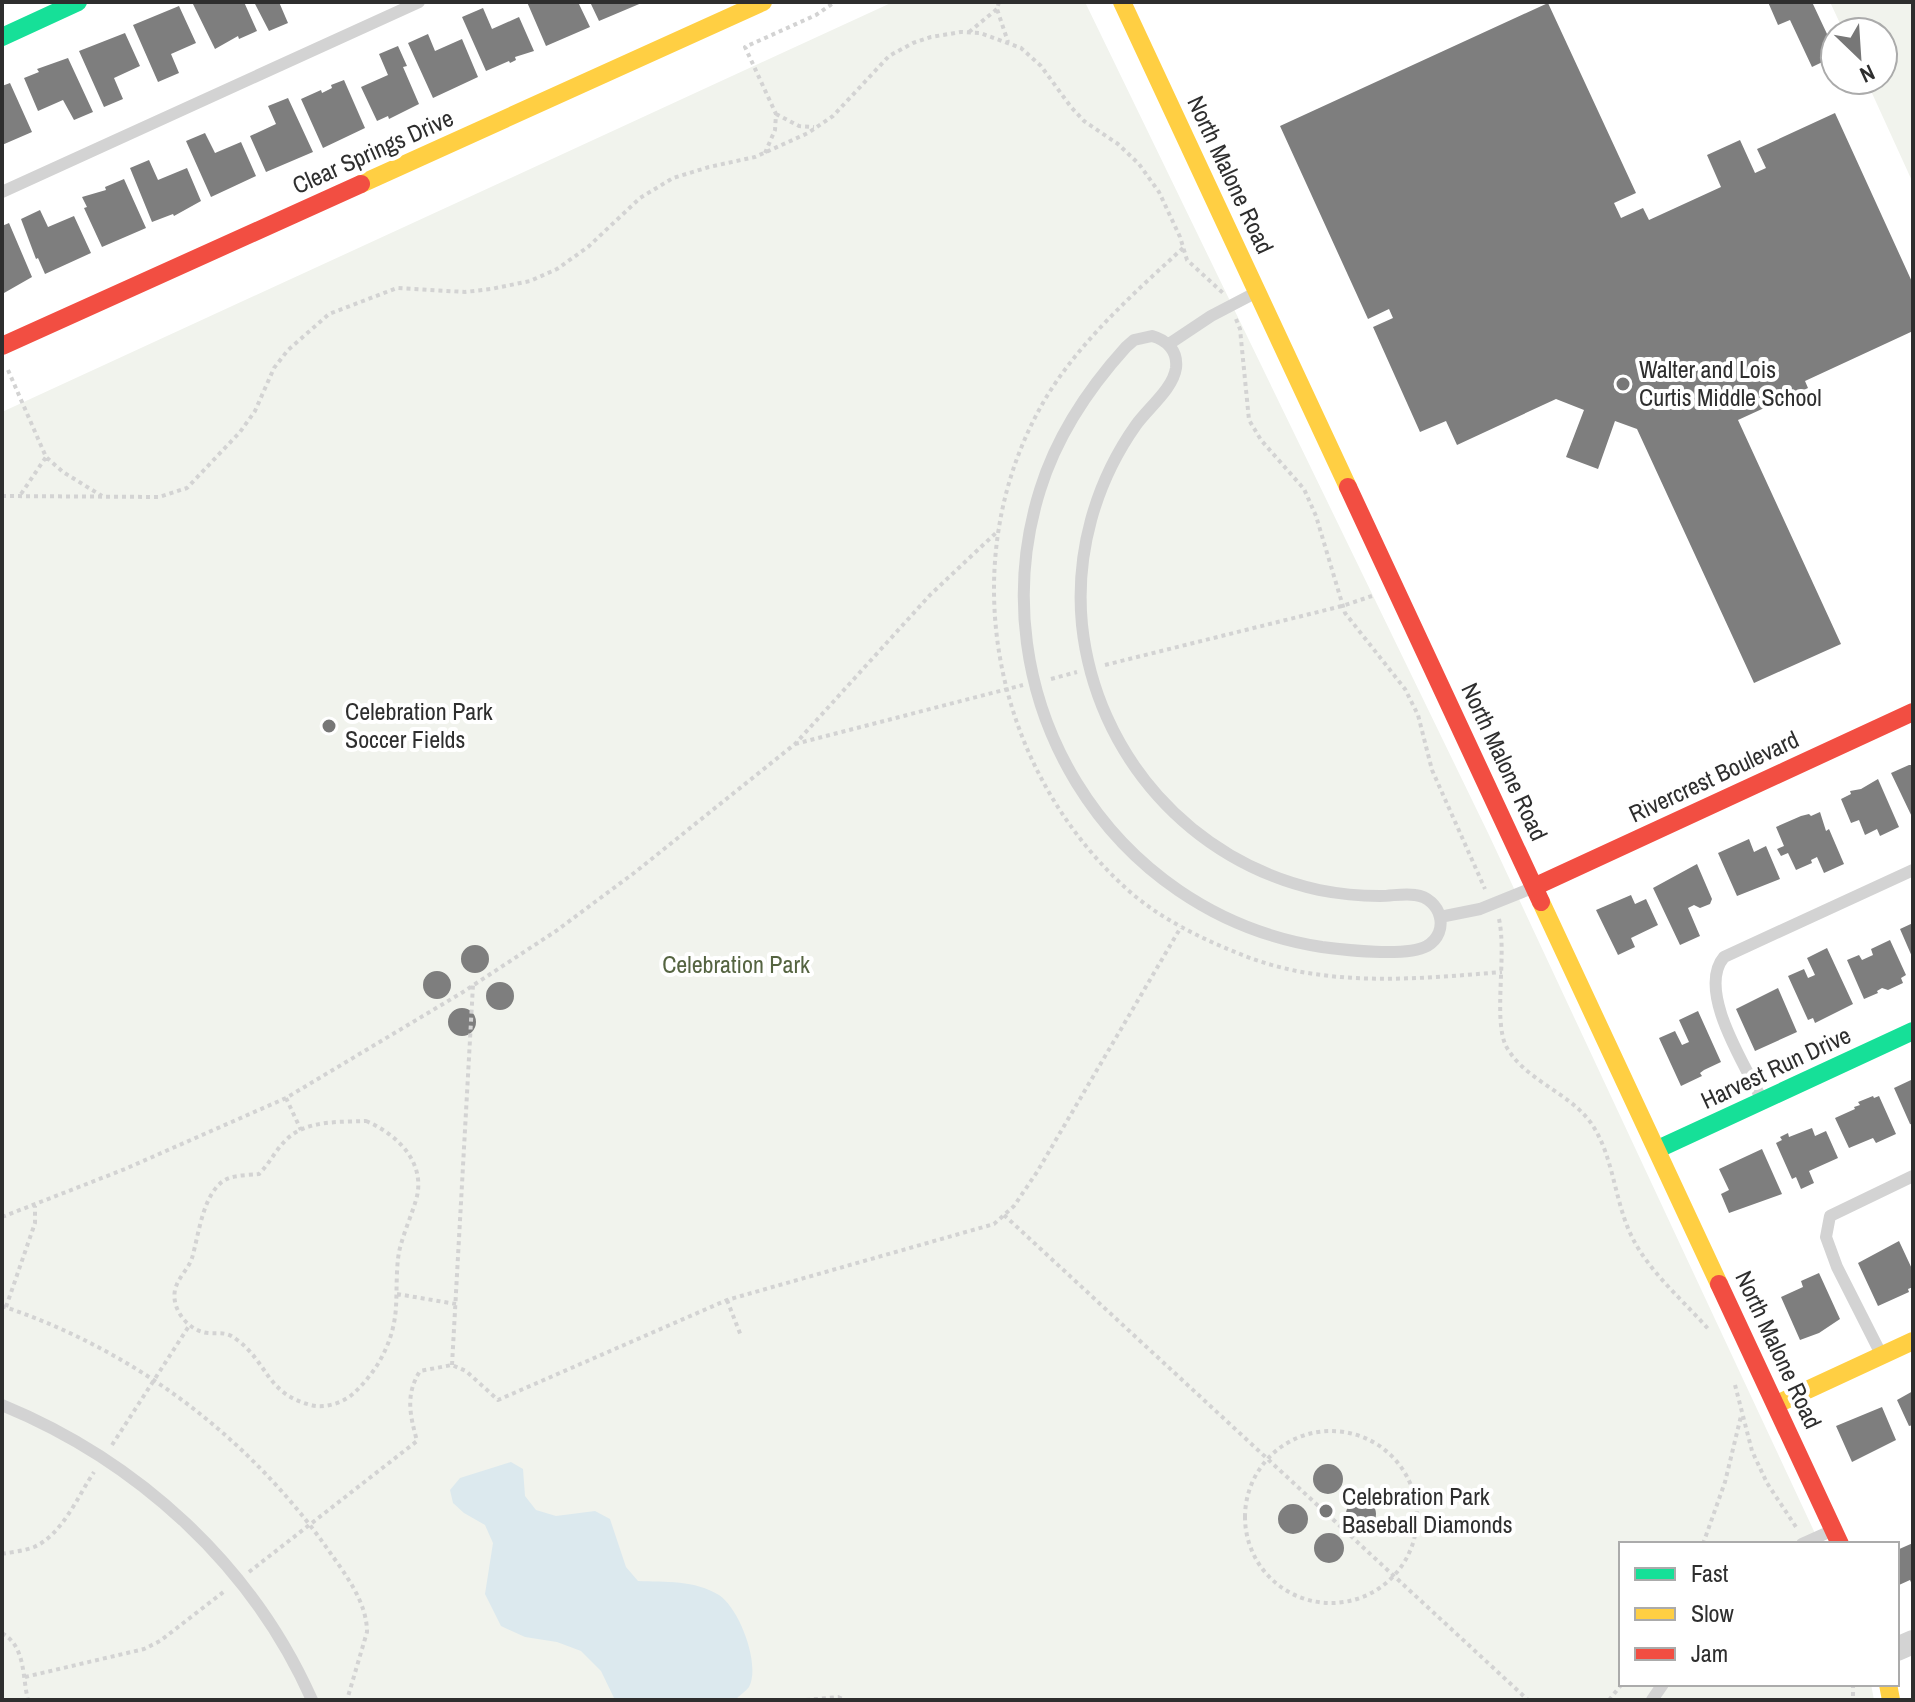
<svg xmlns="http://www.w3.org/2000/svg" width="1915" height="1702" font-family="'Archivo Narrow',sans-serif">
	<rect width="100%" height="100%" fill="#fff"/>
	<path fill="#f1f3ed" d="M893,2h192l404,833 331,709h-199v140h250l3,16h-1872v-1288z
		M1830,2h83v181l-47,-103h17v-48h-39z"/>
	<path fill="#dce9ee" d="M511,1462l12,7 2,27 11,14 20,6 39,-5 15,8 16,48 12,14c27,1 57,-1 81,14 20,13 42,69 30,92 -3,4 -10,9 -14,13h-120l-14,-29 -20,-20 -24,-9 -32,-5 -24,-11 -16,-32 8,-51 -8,-18 -21,-12 -11,-10 -3,-13 10,-12z"/>
	<path fill="#7e7e7e" d="M192,2h52l13,29 -18,8 -1,-3 -23,13z
		M254,2h25l9,21 -19,8z
		M527,2h51l12,25 -44,19z
		M590,2h54l-45,19z
		M1768,2h44l23,49v5l-23,11 -22,-47 -12,5z
		M1548,3l88,190 -22,10 7,15 22,-10 6,12 72,-33 -14,-32 33,-15 15,33 11,-5 -9,-19 78,-36 78,171v47l-108,50 3,7 -70,32 103,224 -87,39 -117,-254 -22,-8 -17,48 -32,-12 18,-47 -28,-11 -99,46 -11,-24 -26,11 -47,-105 20,-9 -4,-9 -21,10 -88,-193z
		M179,6l17,37 -25,11 8,19 -21,9 -25,-57z
		M483,8l9,21 27,-12 15,34 -19,6 1,3 -6,3 -1,-2 -23,10 -24,-54z
		M125,33l15,33 -26,12 9,21 -19,8 -25,-56z
		M428,34l7,17 27,-12 16,38 -45,21 -25,-55z
		M398,46l9,20 -4,1 16,37 -30,15 -1,-3 -11,5 -16,-34 27,-12 -9,-21z
		M68,58l25,54 -19,8 -11,-20 -25,11 -14,-33 15,-6 -2,-3z
		M344,80l21,48 -42,20 -22,-49 20,-9 1,3 10,-5 -1,-3z
		M10,83l22,49 -30,13v-59z
		M288,98l25,54 -47,20 -16,-36 26,-12 -8,-18z
		M205,133l10,20 26,-11 15,34 -45,21 -25,-56z
		M149,160l9,20 29,-12 14,33 -27,15 -1,-2 -21,8 -22,-54z
		M124,179l22,49 -44,19 -18,-39 3,-1 -5,-10 24,-7 -1,-3z
		M40,210l8,17 26,-11 17,37 -46,21 -7,-16 -2,1 -15,-40z
		M9,223l23,54 -28,16 -2,-67z
		M1909,765h4v54l-22,-46z
		M1878,779l21,48 -19,9 -3,-7 -12,6 -6,-15 -8,3 -10,-24 10,-5 -1,-3 11,-2z
		M1820,812l6,19 3,-2 15,35 -20,9 -7,-16 -6,3 1,3 -16,7 -8,-17 -7,3 -4,-7 7,-3 -8,-19 25,-11 8,-2 2,2z
		M1749,839l5,13 12,-6 14,33 -43,17 -19,-43z
		M1697,864l15,35 -2,5 -10,4 -6,-3 -6,3 12,28 -20,9 -27,-57z
		M1631,895l4,9 11,-5 12,26 -27,13 4,9 -17,8 -22,-45z
		M1913,923v36l-13,-30z
		M1890,940l16,35 -5,3 2,5 -15,7 -6,-2 -5,3 1,2 -14,6 -17,-39 12,-5 3,5 11,-5 -2,-6z
		M461 959a14 14 0 1 1 28 0a14 14 0 1 1-28 0Z
		M1827,948l26,56 -38,19 -2,-5 -5,2 -20,-44 16,-7 4,9 7,-3 -8,-17z
		M423 985a14 14 0 1 1 28 0a14 14 0 1 1-28 0Z
		M486 996a14 14 0 1 1 28 0a14 14 0 1 1-28 0Z
		M1778,988l19,44 -42,19 -19,-42z
		M448 1022a14 14 0 1 1 28 0a14 14 0 1 1-28 0Z
		M1698,1011l23,51 -17,8 -4,3 2,3 -21,10 -22,-48 16,-7 7,14 7,-3 -10,-22z
		M1911,1080l2,4v41l-3,-1 -16,-36z
		M1873,1096l1,2 5,-2 17,38 -20,9 -3,-5 -24,10 -14,-30 20,-9 -1,-2 6,-2 -2,-3z
		M1812,1128l3,8 11,-5 12,27 -29,13 5,12 -13,6 -5,-12 -4,2 -16,-36 6,-3 -2,-3 8,-4 1,4z
		M1762,1149l20,45 -53,19 -8,-19 8,-4 -10,-21z
		M1899,1241l14,30v16l-5,2 1,3 -31,14 -20,-43z
		M1819,1273l21,46 -21,14 -19,7 -19,-43 22,-10 -2,-6z
		M1913,1391v34l-4,1 -12,-26z
		M1882,1407l14,33 -44,22 -16,-36z
		M1313 1479a15 15 0 1 1 30 0a15 15 0 1 1-30 0Z
		M1346 1514a15 15 0 1 1 30 0a15 15 0 1 1-30 0Z
		M1278 1519a15 15 0 1 1 30 0a15 15 0 1 1-30 0Z
		M1314 1548a15 15 0 1 1 30 0a15 15 0 1 1-30 0Z
		M1913,1543v44l-3,-7 -11,5 -2,-35z"/>
	<g fill="none" stroke-linecap="round" stroke-linejoin="round">
		<path stroke="#d3d3d3" stroke-width="4" stroke-dasharray="4 4" stroke-linecap="butt" d="M999,2l-2,7 11,33
			M969,32l28,-23
			M776,114l23,12 15,1
			M765,153l10,-23 1,-16 -31,-67 71,-32 19,-13
			M1183,248c-52,48 -110,99 -144,162 -87,160 -43,362 90,481 33,29 75,49 116,65 82,32 171,23 257,16
			M1236,319l4,10 9,91 12,20 43,49 12,27 29,97 60,76 13,26 14,55 53,119
			M8,370l38,87 17,15 39,24
			M21,494l25,-37
			M2,496l157,1 28,-9 53,-56 15,-21 19,-43 14,-18 41,-36 68,-26 68,4 26,-3 39,-8 27,-12 31,-22 52,-49 33,-20 36,-11 46,-10 53,-24 25,-17 56,-60 24,-13 18,-6 30,-5 19,1 41,15 20,18 30,41 13,14 34,23 21,20 20,28 21,45 7,23 36,33
			M1105,665l237,-59 30,-10
			M1051,679l26,-7
			M795,744l228,-59
			M1499,919c8,36 -6,100 7,127 18,34 63,46 85,77 23,33 23,78 41,114 17,35 52,64 78,94
			M286,1098l15,32
			M366,1121c31,13 61,42 50,79 -5,17 -13,34 -17,52 -3,17 -2,37 -3,55 -2,33 -17,62 -41,85 -10,10 -29,17 -44,13 -45,-11 -43,-43 -75,-66 -10,-8 -17,-5 -28,-6 -20,-2 -37,-24 -33,-43 3,-13 13,-20 17,-32 7,-23 11,-70 37,-80 9,-3 21,-3 30,-4 11,-11 17,-25 28,-35 19,-19 54,-17 79,-18z
			M1004,1215l524,485
			M2,1217l123,-48 161,-71 177,-106 93,-61 78,-58 161,-129 135,-149 69,-65
			M397,1294l59,10
			M727,1300l14,36
			M2,1306c132,44 247,131 327,245 16,23 38,51 38,81l-20,68
			M6,1307l29,-84v-17
			M452,1365l21,-380
			M1735,1385l17,66 15,32 31,47
			M1245 1517a86 86 0 1 1 172 0a86 86 0 1 1-172 0Z
			M112,1445l77,-119
			M1703,1544l22,-62 16,-66
			M2,1554c10,-2 22,-3 32,-7 28,-12 44,-51 60,-75
			M249,1572l168,-131c-7,-26 -12,-46 3,-70l32,-6 14,6 32,29 229,-100 267,-76 20,-18 23,-34 144,-245
			M2,1633c24,14 20,43 26,67
			M25,1677l119,-28 16,-8 66,-51
			M1853,1684v16
			M806,1700l32,-3 7,3
			M1609,1700l13,-16"/>
		<path stroke="#d3d3d3" stroke-width="12" d="M2,192l417,-190
			M1152,336c15,4 26,15 24,32 -3,21 -28,40 -40,57 -41,58 -61,129 -54,200 14,130 109,237 237,265 20,4 41,6 61,6 12,0 24,-3 35,-1 26,3 36,37 12,51 -20,11 -82,4 -105,1 -214,-33 -346,-252 -282,-457 17,-55 48,-101 86,-143l8,-7z
			M1169,344l42,-28 44,-23
			M1440,917l40,-8 52,-21
			M1761,1098c-16,-33 -65,-108 -37,-141l189,-87
			M1880,1352l-43,-85 -11,-30 4,-21 83,-40
			M2,1405c136,56 250,160 310,295
			M1802,1544l29,-13
			M1652,1700l11,-16"/>
		<path stroke="#d3d3d3" stroke-width="24" d="M1897,1649l16,-7"/>
		<path stroke="#16e098" stroke-width="18" d="M2,37l76,-35
			M1658,1149l255,-118"/>
		<path stroke="#ffcf43" stroke-width="18" d="M1122,2l226,485
			M361,184l402,-182
			M1541,902l178,382
			M1777,1404l136,-63
			M1888,1684l3,16"/>
		<path stroke="#f24e42" stroke-width="18" d="M2,346l359,-162
			M1348,487l193,415
			M1536,886l377,-174
			M1719,1284l121,260"/>
	</g>
	<g fill="#777" stroke="#fff" stroke-width="3">
		<circle cx="1623" cy="384" r="8"/>
		<circle cx="329" cy="726" r="8"/>
		<circle cx="1326" cy="1511" r="8"/>
	</g>
	<g text-anchor="middle" stroke-width="8" stroke-linejoin="round" paint-order="stroke">
		<g font-size="24" fill="#2e2e2e" stroke="#fff">
			<text transform="translate(373 152) rotate(-24)" y="8">Clear Springs Drive</text>
			<text transform="translate(1230 175) rotate(65)" y="8">North Malone Road</text>
			<text transform="translate(1504 762) rotate(65)" y="8">North Malone Road</text>
			<text transform="translate(1714 777) rotate(-25)" y="8">Rivercrest Boulevard</text>
			<text transform="translate(1776 1068) rotate(-25)" y="8">Harvest Run Drive</text>
			<text transform="translate(1778 1350) rotate(65)" y="8">North Malone Road</text>
		</g>
		<g font-size="24" fill="#2e2e2e" stroke="#fff" text-anchor="start">
			<text x="1639" y="378">Walter and Lois<tspan x="1639" dy="28">Curtis Middle School</tspan></text>
			<text x="345" y="720">Celebration Park<tspan x="345" dy="28">Soccer Fields</tspan></text>
			<text x="1342" y="1505">Celebration Park<tspan x="1342" dy="28">Baseball Diamonds</tspan></text>
		</g>
		<g font-size="24" fill="#556441" stroke="#fff">
			<text x="736" y="973">Celebration Park</text>
		</g>
	</g>
	<rect width="1915" height="1702" fill="none" stroke="#2e2e2e" stroke-width="8"/>
	<rect x="1619" y="1542" width="280" height="144" fill="#ffffff" stroke="#ababab" stroke-width="2"/>
	<rect x="1635" y="1568" width="40" height="12" fill="#16e098" stroke="#ababab" stroke-width="2"/>
	<text x="1691" y="1582" font-size="24" fill="#2e2e2e">Fast</text>
	<rect x="1635" y="1608" width="40" height="12" fill="#ffcf43" stroke="#ababab" stroke-width="2"/>
	<text x="1691" y="1622" font-size="24" fill="#2e2e2e">Slow</text>
	<rect x="1635" y="1648" width="40" height="12" fill="#f24e42" stroke="#ababab" stroke-width="2"/>
	<text x="1691" y="1662" font-size="24" fill="#2e2e2e">Jam</text>
	<g transform="translate(1859 56) rotate(155)"><circle r="38" fill="#ffffff" stroke="#ababab" stroke-width="2"/>
	<path d="M0-6L14 30L0 20L-14 30Z" fill="#777777"/>
	<text y="-12" font-size="22" font-weight="bold" text-anchor="middle" fill="#2e2e2e">N</text>
	</g>
</svg>
